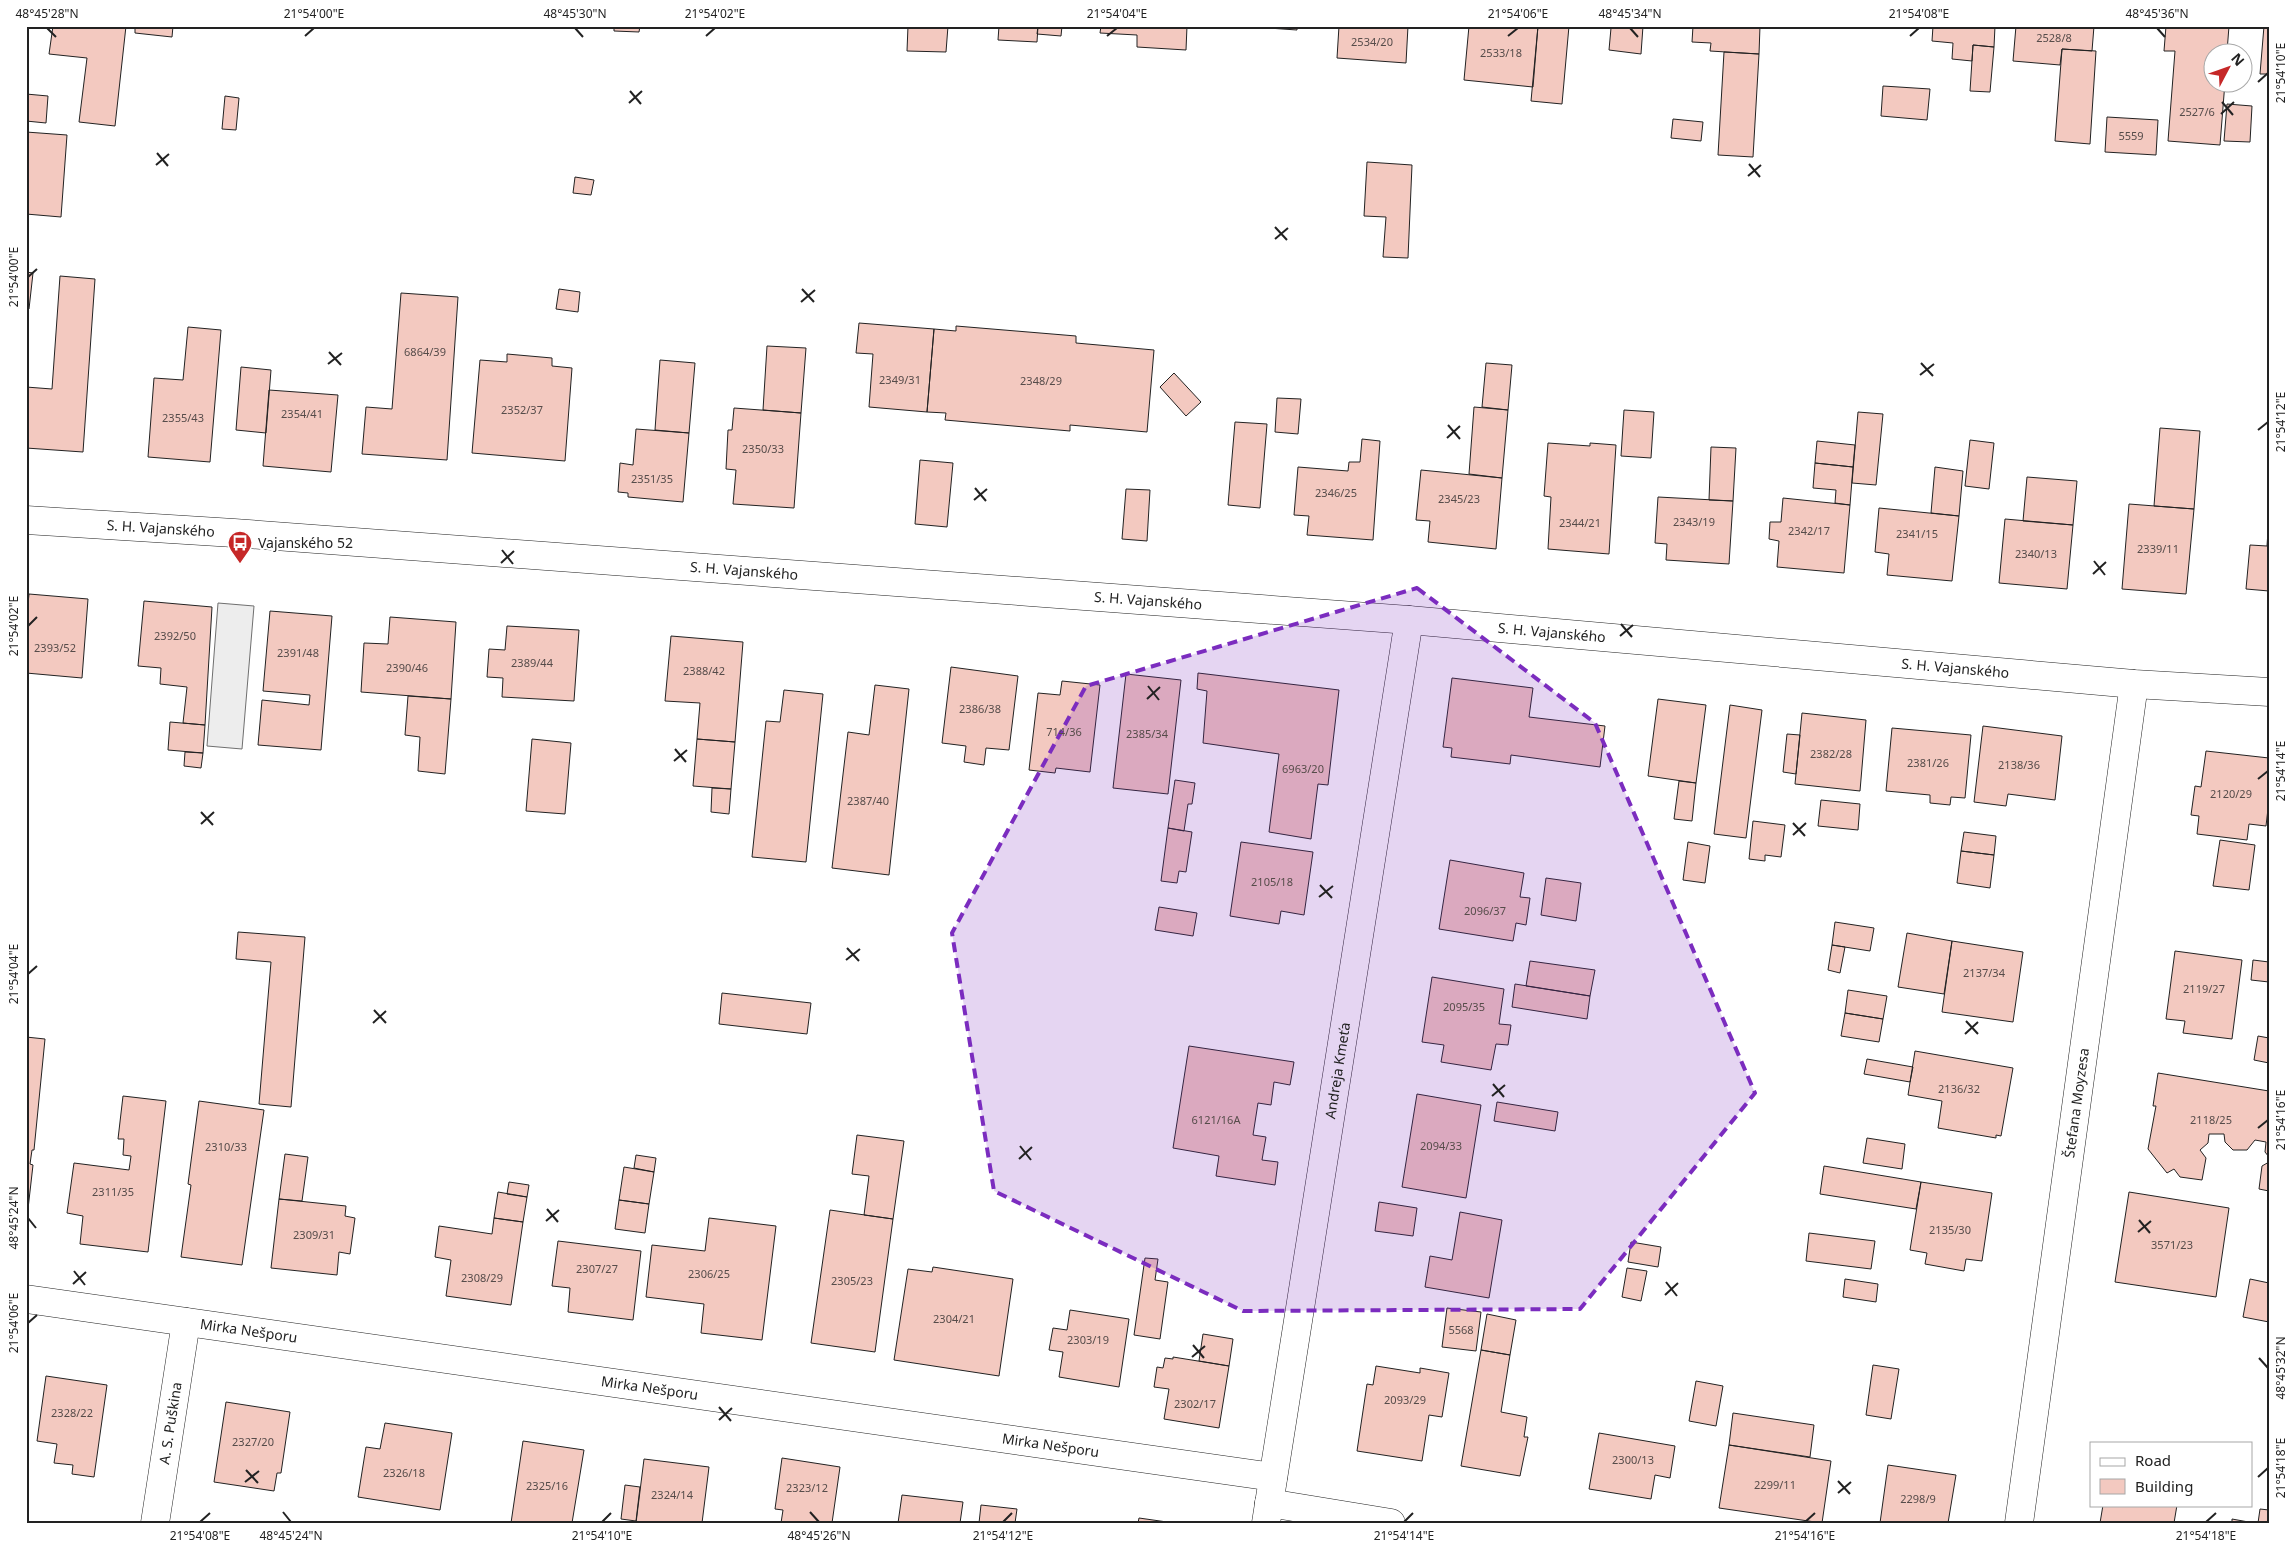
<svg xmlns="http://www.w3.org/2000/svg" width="2295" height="1549" font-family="'Noto Sans',sans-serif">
	<rect width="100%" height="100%" fill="#fff"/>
	<path fill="#ededed" stroke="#6f6f6f" d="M218,603l36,3 -12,143 -35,-3z"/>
	<path fill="#f3c9c0" stroke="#222" d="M53,26h73l-11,100 -36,-4 8,-64 -38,-4z
		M135,26h38l-1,11 -37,-4z
		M614,26h26l-1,6 -25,-1z
		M908,26h40l-2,26 -39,-1z
		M999,26h39l-1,16 -39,-2z
		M1038,26h24l-1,10 -24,-2z
		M1101,26h86l-1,24 -49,-3v-12l-37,-2z
		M1268,26h29v4l-29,-2z
		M1339,26h69l-2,37 -69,-5z
		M1469,26h69l-5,61 -69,-7z
		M1538,26h31l-7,78 -31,-3z
		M1590,26h53l-2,28 -32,-4 2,-22z
		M1693,26h67l-1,28 -49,-3 1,-8 -19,-1z
		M1933,26h62l-1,21 -21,-2 -1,16 -20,-2 1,-16 -21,-2z
		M2016,26h78l-2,25 -30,-2 -2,16 -47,-4z
		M2166,26h63l-2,26h-15v30h13l-5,63 -52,-4 7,-90h-11z
		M2264,26h5v48h-9z
		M1973,45l21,2 -4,45 -20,-1z
		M2062,49l34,2 -6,93 -35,-3z
		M1724,52l35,2 -6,103 -35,-2z
		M1883,86l47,3 -3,31 -46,-4z
		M26,94l22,2 -2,27 -20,-2z
		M225,96l14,2 -3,32 -14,-1z
		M2227,104l25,2 -2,36 -26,-1z
		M2107,117l51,3 -2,35 -51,-3z
		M1673,119l30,3 -2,19 -30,-3z
		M26,132l41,3 -6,82 -35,-3z
		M1367,162l45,3 -4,93 -25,-1 3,-40 -22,-1z
		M575,177l19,3 -3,15 -18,-2z
		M26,272l7,1 -4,36h-3z
		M60,276l35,3 -12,173 -57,-4v-61l26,2z
		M559,289l21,3 -2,20 -22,-3z
		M401,293l57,4 -11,163 -85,-6 4,-47 26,2z
		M859,323l75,6 -7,83 -58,-5 4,-53 -17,-1z
		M956,326l120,10v7l78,7 -7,82 -77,-7v6l-125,-11 1,-7 -19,-1 7,-83 22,2z
		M188,327l33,3 -11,132 -62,-5 6,-79 29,2z
		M767,346l39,2 -5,65 -38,-3z
		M507,354l45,4v8l20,2 -7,93 -93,-8 8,-93 27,2z
		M660,360l35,3 -6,70 -34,-3z
		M1486,363l26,2 -4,45 -26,-3z
		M241,367l30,3 -5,63 -30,-3z
		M1174,373l27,29 -15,14 -26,-29z
		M269,390l69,5 -7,77 -68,-6z
		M1277,398l24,1 -3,35 -23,-2z
		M1474,407l34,3 -6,68 -33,-4z
		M734,408l67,5 -7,95 -61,-4 3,-34 -10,-1 2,-39h4z
		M1624,410l30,2 -3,46 -30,-2z
		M1858,412l25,2 -7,71 -24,-2z
		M1235,422l32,2 -7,84 -32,-3z
		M2160,428l40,3 -6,78 -40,-3z
		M636,429l53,4 -6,69 -55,-5v-4l-10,-1 2,-29 13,2z
		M1362,439l18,2 -7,99 -66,-5 2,-19 -15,-1 4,-48 50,4 1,-9h11z
		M1970,440l24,3 -5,46 -24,-3z
		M1817,441l38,4 -2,22 -38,-4z
		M1548,443l42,3v-3l26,2 -7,109 -61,-5 3,-52 -7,-1z
		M1711,447l25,1 -3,53 -24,-1z
		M920,460l33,3 -6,64 -32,-3z
		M1815,463l38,4 -3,38 -15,-2 1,-13 -23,-2z
		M1935,467l28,4 -4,45 -28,-3z
		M1421,470l81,8 -6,71 -68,-7 2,-21 -14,-1z
		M2027,477l50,4 -4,44 -50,-4z
		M1126,489l24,1 -3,51 -25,-2z
		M1658,497l75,4 -4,63 -63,-4 1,-16 -12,-1z
		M1783,498l67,7 -6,68 -67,-6 2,-26 -10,-2 1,-17h11z
		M2129,504l65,5 -8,85 -64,-5z
		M1879,508l80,8 -7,65 -65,-6 2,-21 -14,-2z
		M2005,519l68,6 -6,64 -68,-6z
		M2268,531l1,60 -23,-2 4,-44 17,1z
		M29,594l59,5 -6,79 -56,-5v-50z
		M144,601l68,6 -7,118 -22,-2 4,-36 -27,-3 1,-16 -23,-2z
		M270,611l62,5 -11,134 -63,-5 4,-45 47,5 1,-10 -47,-4z
		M390,617l66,5 -5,77 -90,-7 3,-49 24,1z
		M507,626l72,4 -5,71 -72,-4 1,-19 -16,-1 2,-28 16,1z
		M671,636l72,6 -8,100 -38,-3 3,-36 -35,-2z
		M951,667l67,9 -9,74 -23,-2 -2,17 -20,-3 2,-16 -24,-3z
		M1198,673l141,17 -11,95 -10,-1 -7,55 -42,-7 10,-78 -76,-11 4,-52 -10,-2z
		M1126,674l55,6 -13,114 -55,-6z
		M1452,678l81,10 -4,29 76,9 -5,41 -89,-12 -1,9 -59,-7 1,-9 -9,-1z
		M1062,681l38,4 -10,87 -34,-4 -1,5 -26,-3 9,-77 22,2z
		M875,685l34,4 -20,186 -57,-7 16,-136 21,3z
		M784,690l39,4 -17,168 -54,-5 14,-136 14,1z
		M408,696l43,3 -6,75 -27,-3 2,-34 -15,-2z
		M1658,699l48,6 -10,78 -48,-7z
		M1730,705l32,5 -16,128 -32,-4z
		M1802,713l64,7 -6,71 -65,-7z
		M170,722l35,3 -2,28 -35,-3z
		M1983,726l79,10 -7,64 -47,-6 -2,12 -32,-4z
		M1892,728l79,7 -6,63 -14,-1 -1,8 -20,-2v-8l-44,-4z
		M1787,734l13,1 -4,39 -13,-2z
		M532,739l39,4 -6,71 -39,-3z
		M697,739l38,3 -4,47 -38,-3z
		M2206,751l63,7v42l-3,26 -17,-2 -2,16 -50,-6 2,-18 -8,-1 4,-29 6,1z
		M185,752l18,1 -2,15 -17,-2z
		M1175,780l20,3 -3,21h-4l-4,27 -16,-3z
		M1679,781l17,2 -4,38 -18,-2z
		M712,788l19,1 -2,25 -18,-2z
		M1821,800l39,4 -2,26 -40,-4z
		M1753,821l32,4 -4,32 -16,-2v6l-16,-2z
		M1168,828l24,4 -6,40 -7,-1 -2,12 -16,-2z
		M1964,832l32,4 -2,19 -33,-4z
		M2220,840l35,5 -6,45 -36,-4z
		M1241,842l72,10 -9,63 -23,-4 -2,13 -49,-8z
		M1688,842l22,4 -5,37 -22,-3z
		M1961,851l33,4 -4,33 -33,-5z
		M1450,860l74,13 -4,24 10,1 -4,27 -10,-2 -3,18 -74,-12z
		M1546,878l35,5 -5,38 -35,-6z
		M1159,907l38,6 -4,23 -38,-6z
		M1835,922l39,6 -4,23 -38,-6z
		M238,932l67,5 -14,170 -32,-3 12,-142 -35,-3z
		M1907,933l45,8 -8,53 -46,-7z
		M1952,941l71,11 -10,70 -71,-10z
		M1832,945l13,2 -5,26 -12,-3z
		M2175,951l67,9 -10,79 -49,-6 2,-12 -19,-2z
		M2253,960l16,2v20l-18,-2z
		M1530,961l65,9 -5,26 -64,-10z
		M1432,977l72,12 -5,35 12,1 -3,20 -12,-1 -5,26 -50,-8 3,-17 -22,-3z
		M1515,984l75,12 -3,23 -75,-12z
		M1848,990l39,6 -4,23 -38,-6z
		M722,993l89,10 -4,31 -88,-10z
		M1845,1013l38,6 -4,23 -38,-6z
		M2258,1036l11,2v25l-15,-3z
		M26,1037l19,2 -11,111h-2l-2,14 3,1 -5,44h-2z
		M1189,1046l105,16 -4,23 -16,-3 -3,23 -13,-2 -5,32 13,2 -4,23 16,2 -3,23 -59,-9 3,-20 -46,-8z
		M1915,1051l98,17 -12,68 -5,-1v3l-58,-10 4,-27 -34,-6z
		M1867,1059l46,8 -3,15 -46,-8z
		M2158,1073l111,18v66l-4,-5 1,-10 -11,-2 -8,10h-14l-8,-8 -1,-8h-15l-1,9 -8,7 6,8 -4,22 -22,-3 -6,-8 -7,4 -19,-24 8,-43h-3z
		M1417,1094l64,11 -15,93 -64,-11z
		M123,1096l43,5 -18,151 -68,-8 3,-28 -16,-3 7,-50 55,7 2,-14 -8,-1 1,-16h-6z
		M199,1101l65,9 -22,155 -61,-8 10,-72 -3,-1z
		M1497,1102l61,10 -3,19 -61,-10z
		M857,1135l47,6 -11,78 -29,-4 5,-39 -17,-2z
		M1867,1138l38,6 -3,25 -39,-6z
		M285,1154l23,3 -6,44 -23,-2z
		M636,1155l20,3 -2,14 -20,-4z
		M2269,1162v29l-10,-2 3,-23z
		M1824,1166l97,16 -5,27 -96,-15z
		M624,1167l30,5 -5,32 -30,-4z
		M509,1182l20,3 -2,12 -20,-3z
		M1921,1182l71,11 -10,68 -16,-2 -2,12 -39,-7 2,-11 -17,-3z
		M498,1192l29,5 -4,25 -29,-4z
		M2129,1192l100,16 -13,89 -101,-15z
		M279,1199l67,7 -1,10 10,2 -5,36 -11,-2 -2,23 -66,-7z
		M619,1200l30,4 -4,29 -30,-4z
		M1379,1202l38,6 -4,28 -38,-5z
		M830,1210l63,9 -18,133 -64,-9z
		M1460,1212l42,8 -13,78 -64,-11 5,-31 22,4z
		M494,1218l29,4 -12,83 -65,-9 5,-36 -16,-3 4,-31 53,8z
		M709,1218l67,8 -14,114 -61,-7 3,-29 -58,-7 6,-52 53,6z
		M1809,1233l66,8 -4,28 -65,-8z
		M558,1241l83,10 -8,69 -65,-8 2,-24 -18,-2z
		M1631,1242l30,5 -3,20 -30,-5z
		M1145,1258l13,1 -3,21 13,2 -8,57 -26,-4z
		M933,1267l80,12 -14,97 -105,-16 14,-91 24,3z
		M1627,1268l20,3 -6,30 -19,-4z
		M1845,1279l33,5 -2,18 -33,-5z
		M2250,1279l19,4v39l-26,-5z
		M1447,1308l34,4 -5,39 -34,-4z
		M1070,1310l59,9 -10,68 -60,-10 4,-25 -14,-2 4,-22 14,2z
		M1487,1314l29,6 -6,35 -29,-5z
		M1203,1334l30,5 -4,27 -30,-5z
		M1481,1350l29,5 -9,57 26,5 -3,20h4l-8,39 -59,-10z
		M1173,1357l56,9 -10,62 -55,-9 5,-30 -15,-2 3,-20 6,1 2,-10 8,1z
		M1873,1365l26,4 -8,50 -25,-4z
		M1376,1366l44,7v-5l29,5 -7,44 -13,-2 -7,46 -65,-10 10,-67 6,1z
		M46,1376l61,9 -13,92 -22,-3 1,-9 -19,-2 3,-19 -20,-3z
		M1696,1381l27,5 -7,40 -27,-5z
		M226,1402l64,10 -9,61h-4l-3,18 -60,-9z
		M1733,1413l81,12 -4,32 -81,-12z
		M385,1423l67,10 -12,77 -82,-13 8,-50 14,2z
		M1599,1433l76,13 -5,32 -15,-3 -4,24 -62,-10z
		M523,1441l61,9 -12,73h-61z
		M1729,1445l102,16 -9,62 -103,-15z
		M782,1458l58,9 -8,56h-51l2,-13 -8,-1z
		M644,1459l65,8 -7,56h-66z
		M1888,1465l68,10 -8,48h-68z
		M625,1485l15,2 -4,34 -15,-2z
		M902,1495l61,7 -3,21h-62z
		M981,1505l36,4 -2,14h-36z
		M2103,1505h74l-3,18h-74z
		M2260,1509l9,1v13h-11z
		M1139,1518l35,5h-36z
		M2232,1519l22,4h-22z"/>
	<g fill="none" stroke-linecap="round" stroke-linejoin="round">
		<defs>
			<g id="street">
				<path id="s1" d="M26,520l208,13 1175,87 725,64 135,8"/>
				<path id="s2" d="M26,1299l1247,178"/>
				<path d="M1269,1503l122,20"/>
				<path id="s3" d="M155,1523l31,-201"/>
				<path id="s4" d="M1266,1523l143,-903"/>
				<path id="s5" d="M2019,1523l115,-839"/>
			</g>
		</defs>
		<use href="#street" stroke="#222" stroke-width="29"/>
		<use href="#street" stroke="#fff" stroke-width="28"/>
	</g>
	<path fill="#7b2cbf" fill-opacity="0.2" stroke="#7b2cbf" stroke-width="4" stroke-dasharray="10 6" stroke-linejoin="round" d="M1417,588l178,135 160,370 -175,216 -337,2 -249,-120 -42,-258 134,-247z"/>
	<path fill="none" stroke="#222" stroke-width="2" d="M47,28l9,9M575,28l8,9M1630,28l8,9M2157,28l8,9M305,36l9,-8M706,36l9,-8M1107,36l10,-8M1508,36l10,-8M1910,36l9,-8M2258,82l10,-9M630,91l11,13M2222,102l11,13M629,103l13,-12M2221,114l13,-12M157,153l11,13M1749,164l11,13M156,165l13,-11M1748,176l13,-11M1275,227l12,13M1275,239l13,-11M28,277l9,-8M802,289l12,13M801,302l14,-12M329,352l12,13M1921,363l12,13M328,364l14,-11M1920,375l14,-11M1448,425l12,14M2258,430l10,-8M1447,438l13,-12M975,488l11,13M974,500l13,-11M502,550l11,14M2094,561l11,14M501,563l13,-12M2093,574l13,-12M1621,624l11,13M28,626l9,-9M1620,636l13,-11M1148,686l11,14M1147,699l13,-12M675,749l11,13M674,761l13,-11M2258,779l10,-8M201,812l12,13M1793,823l12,13M201,824l13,-12M1793,835l13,-12M1320,885l12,13M1319,897l14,-11M847,948l12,13M846,960l14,-11M28,974l9,-8M374,1010l12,13M1966,1021l12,13M373,1023l13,-12M1965,1034l13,-12M1493,1084l11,13M1492,1096l13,-11M2258,1128l10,-8M1020,1146l11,14M1019,1159l13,-12M547,1209l11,13M28,1218l8,10M2139,1220l11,13M546,1221l13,-11M2138,1232l13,-11M74,1271l11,14M1666,1282l11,14M73,1284l13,-12M1665,1295l13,-12M28,1323l9,-8M1193,1345l11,13M1192,1357l13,-11M2259,1358l9,10M719,1407l12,14M719,1420l13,-12M246,1470l12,13M2258,1477l10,-9M1838,1481l12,13M245,1482l14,-11M1838,1493l13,-11M283,1512l8,10M810,1512l9,10M200,1522l10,-9M602,1522l9,-9M1003,1522l9,-9M1404,1522l9,-9M1805,1522l10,-9M2206,1522l10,-9"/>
	<defs>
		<symbol id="bus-pin" viewBox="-11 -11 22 30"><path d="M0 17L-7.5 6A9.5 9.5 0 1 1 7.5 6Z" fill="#c62828" stroke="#fff"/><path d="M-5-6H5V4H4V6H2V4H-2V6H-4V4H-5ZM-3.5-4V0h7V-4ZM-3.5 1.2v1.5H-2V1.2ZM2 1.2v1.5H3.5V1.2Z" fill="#fff"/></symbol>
	</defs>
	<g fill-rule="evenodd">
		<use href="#bus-pin" x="226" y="529" width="28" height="38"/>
	</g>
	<g text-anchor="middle" stroke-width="4" stroke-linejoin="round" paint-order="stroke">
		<g font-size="11" fill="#564c4a">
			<text x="2054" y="42">2528/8</text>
			<text x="1372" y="46">2534/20</text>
			<text x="1501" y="57">2533/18</text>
			<text x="2197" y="116">2527/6</text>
			<text x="2131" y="140">5559</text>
			<text x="425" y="356">6864/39</text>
			<text x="900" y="384">2349/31</text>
			<text x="1041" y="385">2348/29</text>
			<text x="522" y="414">2352/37</text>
			<text x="302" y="418">2354/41</text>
			<text x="183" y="422">2355/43</text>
			<text x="763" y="453">2350/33</text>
			<text x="652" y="483">2351/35</text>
			<text x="1336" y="497">2346/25</text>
			<text x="1459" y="503">2345/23</text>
			<text x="1694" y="526">2343/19</text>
			<text x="1580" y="527">2344/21</text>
			<text x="1809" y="535">2342/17</text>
			<text x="1917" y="538">2341/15</text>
			<text x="2158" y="553">2339/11</text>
			<text x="2036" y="558">2340/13</text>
			<text x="175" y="640">2392/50</text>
			<text x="55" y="652">2393/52</text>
			<text x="298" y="657">2391/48</text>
			<text x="532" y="667">2389/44</text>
			<text x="407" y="672">2390/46</text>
			<text x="704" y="675">2388/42</text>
			<text x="980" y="713">2386/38</text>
			<text x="1064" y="736">714/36</text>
			<text x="1147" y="738">2385/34</text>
			<text x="1831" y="758">2382/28</text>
			<text x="1928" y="767">2381/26</text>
			<text x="2019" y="769">2138/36</text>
			<text x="1303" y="773">6963/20</text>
			<text x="2231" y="798">2120/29</text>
			<text x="868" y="805">2387/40</text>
			<text x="1272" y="886">2105/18</text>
			<text x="1485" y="915">2096/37</text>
			<text x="1984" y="977">2137/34</text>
			<text x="2204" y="993">2119/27</text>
			<text x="1464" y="1011">2095/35</text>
			<text x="1959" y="1093">2136/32</text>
			<text x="1216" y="1124">6121/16A</text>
			<text x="2211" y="1124">2118/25</text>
			<text x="1441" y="1150">2094/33</text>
			<text x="226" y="1151">2310/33</text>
			<text x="113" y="1196">2311/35</text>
			<text x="1950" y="1234">2135/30</text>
			<text x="314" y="1239">2309/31</text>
			<text x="2172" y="1249">3571/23</text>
			<text x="597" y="1273">2307/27</text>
			<text x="709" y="1278">2306/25</text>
			<text x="482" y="1282">2308/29</text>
			<text x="852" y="1285">2305/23</text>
			<text x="954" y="1323">2304/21</text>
			<text x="1461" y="1334">5568</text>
			<text x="1088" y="1344">2303/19</text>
			<text x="1405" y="1404">2093/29</text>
			<text x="1195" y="1408">2302/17</text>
			<text x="72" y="1417">2328/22</text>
			<text x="253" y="1446">2327/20</text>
			<text x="1633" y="1464">2300/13</text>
			<text x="404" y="1477">2326/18</text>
			<text x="1775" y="1489">2299/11</text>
			<text x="547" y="1490">2325/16</text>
			<text x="807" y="1492">2323/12</text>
			<text x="672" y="1499">2324/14</text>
			<text x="1918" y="1503">2298/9</text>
		</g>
		<g font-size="14" fill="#222" stroke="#fff">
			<text dy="5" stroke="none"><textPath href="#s1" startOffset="135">S. H. Vajanského</textPath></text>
			<text dy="5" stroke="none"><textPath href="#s1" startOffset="720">S. H. Vajanského</textPath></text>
			<text dy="5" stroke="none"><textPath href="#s1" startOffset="1125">S. H. Vajanského</textPath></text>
			<text dy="5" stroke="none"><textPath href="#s1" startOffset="1530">S. H. Vajanského</textPath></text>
			<text dy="5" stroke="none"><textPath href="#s1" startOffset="1935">S. H. Vajanského</textPath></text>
			<text dy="5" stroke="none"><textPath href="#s4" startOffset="458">Andreja Kmeťa</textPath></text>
			<text dy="5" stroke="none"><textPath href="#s5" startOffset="424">Štefana Moyzesa</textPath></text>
			<text dy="5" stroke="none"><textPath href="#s2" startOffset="225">Mirka Nešporu</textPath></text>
			<text dy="5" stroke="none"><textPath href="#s2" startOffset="630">Mirka Nešporu</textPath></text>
			<text dy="5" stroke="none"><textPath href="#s3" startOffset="101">A. S. Puškina</textPath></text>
			<text dy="5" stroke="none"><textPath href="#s2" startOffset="1035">Mirka Nešporu</textPath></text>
		</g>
		<g font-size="14" fill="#222" stroke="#fff" text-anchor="start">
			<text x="258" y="548">Vajanského 52</text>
		</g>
	</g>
	<rect width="2295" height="1549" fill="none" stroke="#ffffff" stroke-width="55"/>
	<rect x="2090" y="1442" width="162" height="65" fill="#ffffff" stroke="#a7a7a7"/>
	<rect x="2100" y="1458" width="25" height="8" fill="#ffffff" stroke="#a7a7a7"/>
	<text x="2135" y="1466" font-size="15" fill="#222222">Road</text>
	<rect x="2100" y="1479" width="25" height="15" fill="#f3c9c0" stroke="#a7a7a7"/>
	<text x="2135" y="1492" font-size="15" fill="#222222">Building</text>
	<g transform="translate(2228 68) rotate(49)"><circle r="24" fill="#ffffff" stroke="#a7a7a7"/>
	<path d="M0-4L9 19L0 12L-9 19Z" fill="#c62828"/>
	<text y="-8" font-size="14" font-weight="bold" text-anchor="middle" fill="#222222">N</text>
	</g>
	<rect x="28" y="28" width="2240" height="1494" fill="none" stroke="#222" stroke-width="2"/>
	<g font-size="12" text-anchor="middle" fill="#222">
		<text x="47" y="18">48°45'28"N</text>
		<text x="314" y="18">21°54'00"E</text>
		<text x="575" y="18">48°45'30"N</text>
		<text x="715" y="18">21°54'02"E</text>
		<text x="1117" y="18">21°54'04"E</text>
		<text x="1518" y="18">21°54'06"E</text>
		<text x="1630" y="18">48°45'34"N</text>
		<text x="1919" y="18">21°54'08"E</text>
		<text x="2157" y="18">48°45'36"N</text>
		<text transform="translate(2281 73) rotate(-90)" y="4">21°54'10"E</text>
		<text transform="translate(14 277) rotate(-90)" y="4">21°54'00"E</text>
		<text transform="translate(2281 422) rotate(-90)" y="4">21°54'12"E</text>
		<text transform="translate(14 626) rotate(-90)" y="4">21°54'02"E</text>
		<text transform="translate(2281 771) rotate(-90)" y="4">21°54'14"E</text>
		<text transform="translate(14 974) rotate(-90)" y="4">21°54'04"E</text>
		<text transform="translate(2281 1120) rotate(-90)" y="4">21°54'16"E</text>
		<text transform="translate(14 1218) rotate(-90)" y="4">48°45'24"N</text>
		<text transform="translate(14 1323) rotate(-90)" y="4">21°54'06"E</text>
		<text transform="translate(2281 1368) rotate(-90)" y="4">48°45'32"N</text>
		<text transform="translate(2281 1468) rotate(-90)" y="4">21°54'18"E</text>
		<text x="200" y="1540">21°54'08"E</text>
		<text x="291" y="1540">48°45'24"N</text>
		<text x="602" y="1540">21°54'10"E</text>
		<text x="819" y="1540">48°45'26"N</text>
		<text x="1003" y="1540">21°54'12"E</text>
		<text x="1404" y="1540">21°54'14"E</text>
		<text x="1805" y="1540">21°54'16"E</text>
		<text x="2206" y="1540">21°54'18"E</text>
	</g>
</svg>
